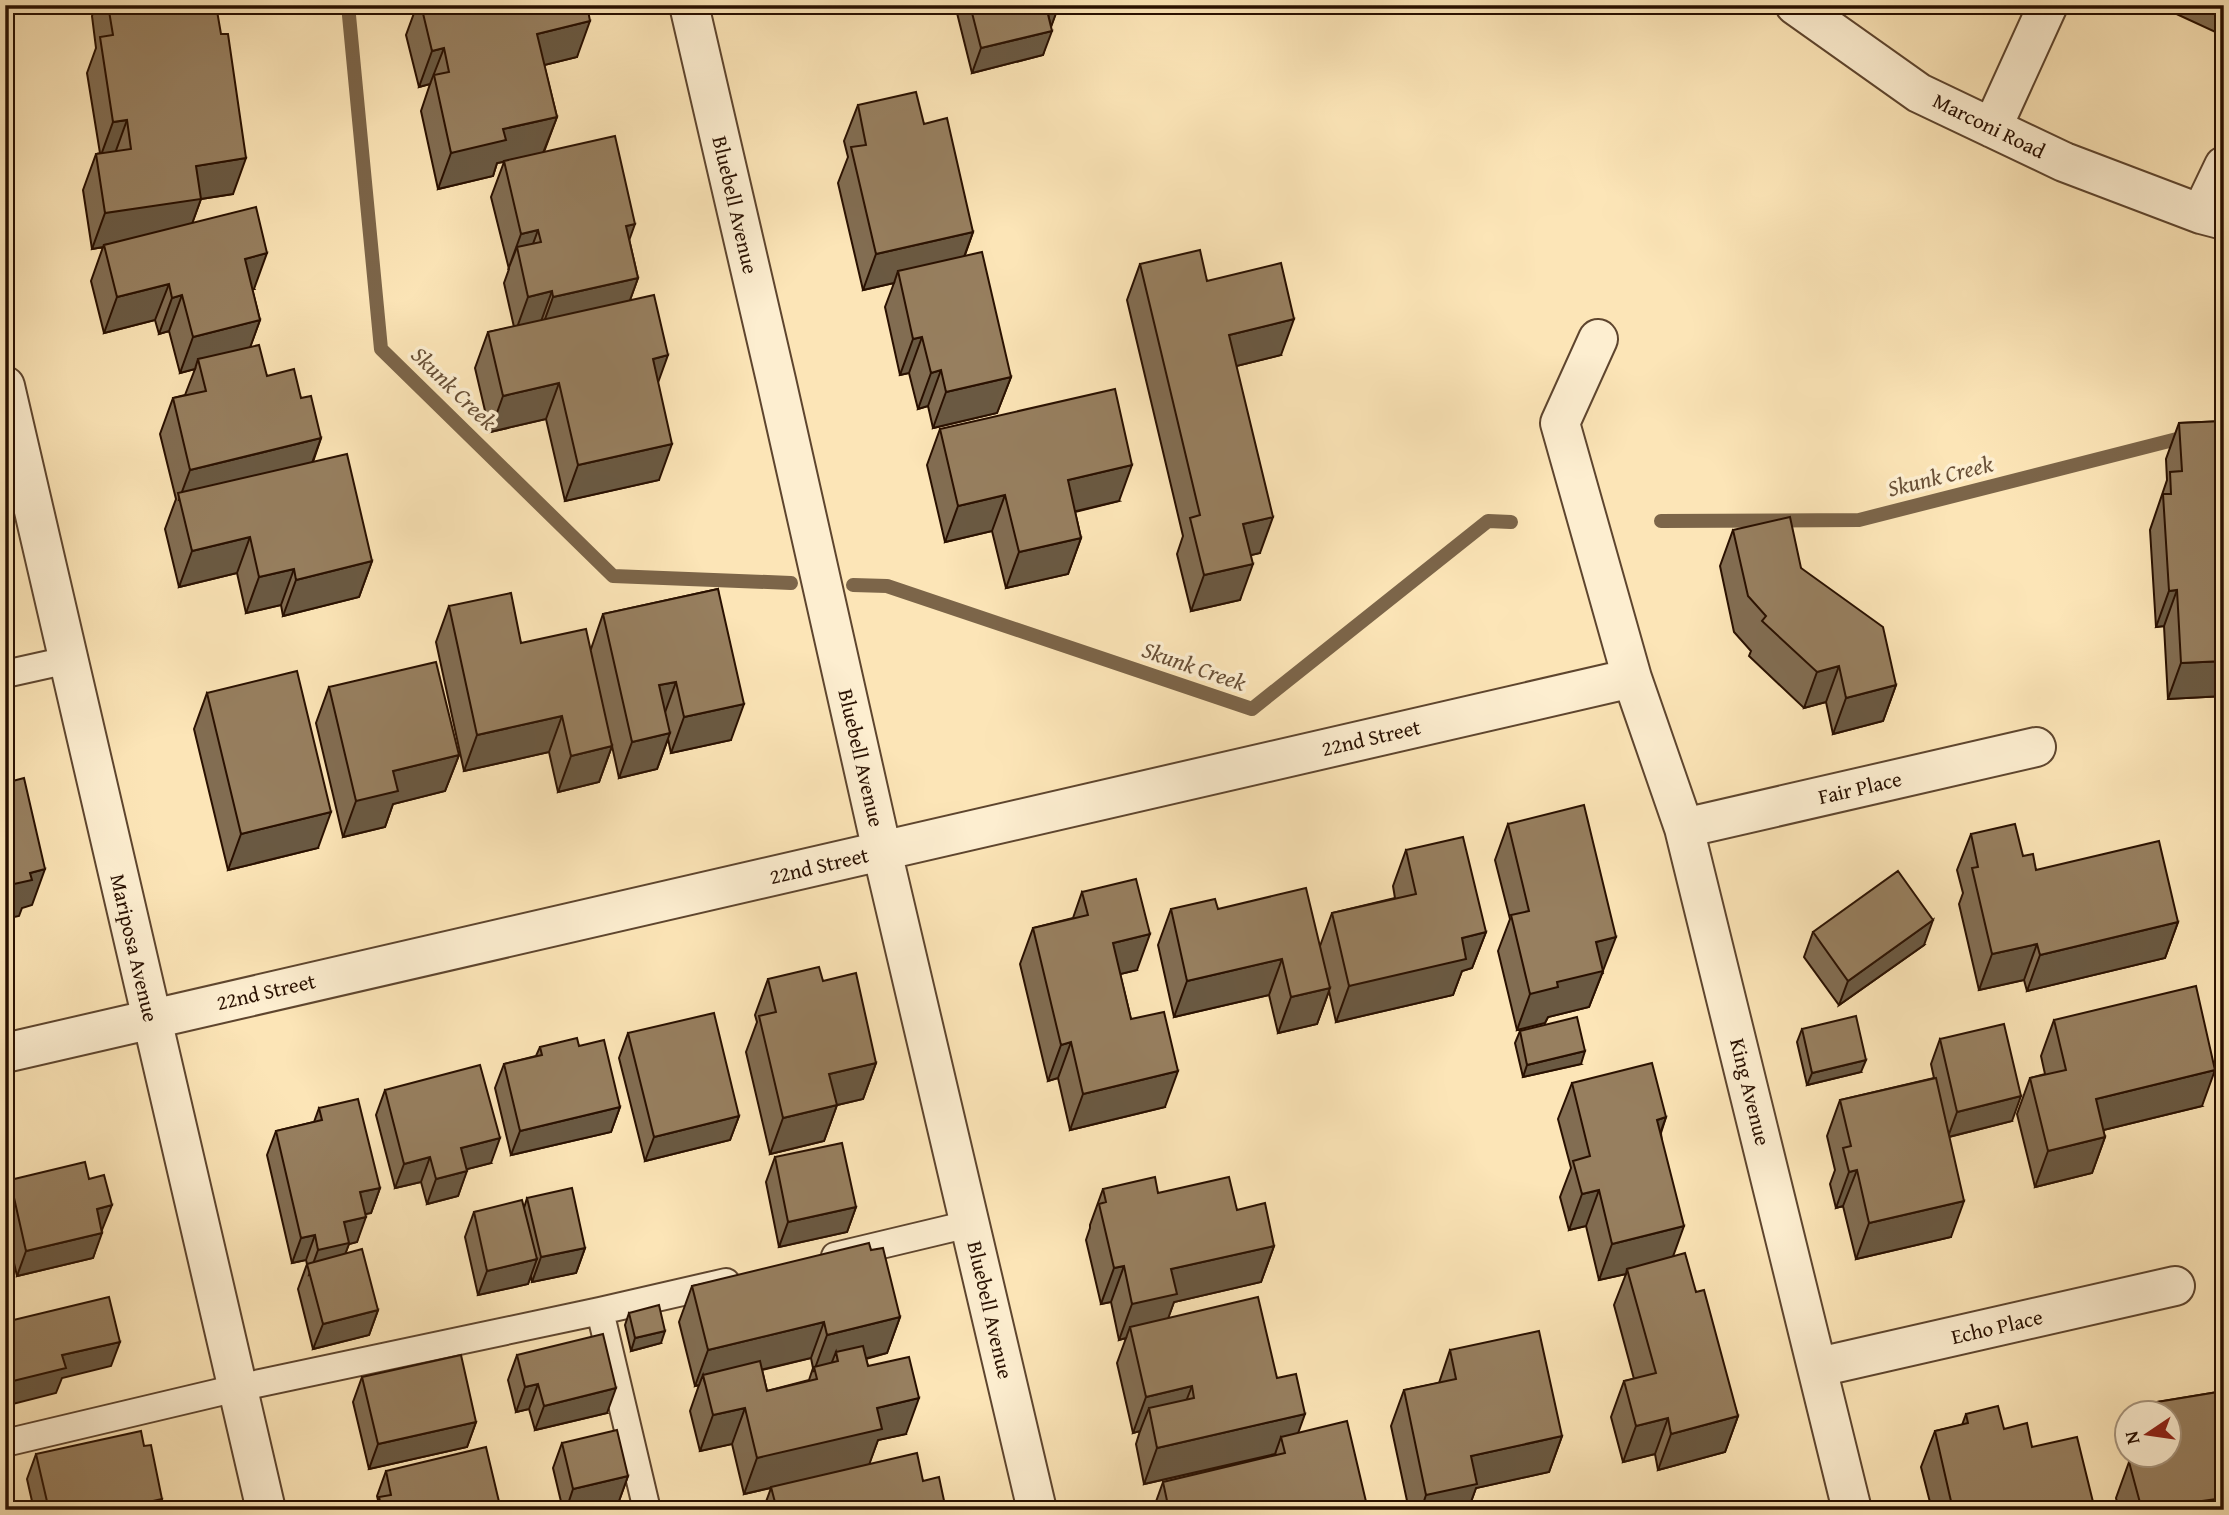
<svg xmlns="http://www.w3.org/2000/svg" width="2229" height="1515" font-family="'Gentium Book Plus',serif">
	<rect width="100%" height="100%" fill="#fce5b7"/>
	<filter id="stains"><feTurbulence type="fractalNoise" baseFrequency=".00286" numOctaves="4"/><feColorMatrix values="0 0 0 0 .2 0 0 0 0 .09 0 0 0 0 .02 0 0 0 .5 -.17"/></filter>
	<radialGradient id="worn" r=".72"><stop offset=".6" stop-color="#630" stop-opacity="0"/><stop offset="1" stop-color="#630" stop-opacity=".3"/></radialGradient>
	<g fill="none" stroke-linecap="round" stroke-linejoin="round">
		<path stroke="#7c6549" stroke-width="14" d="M348,5l33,344 232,227 178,7
			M1661,521l198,-1 365,-93
			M853,585l34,1 365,123 236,-188 23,1"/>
		<defs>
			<path id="lane" d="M5,674l63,-14
				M835,1256l134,-32
				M600,1311l47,199
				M5,1443l232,-55 363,-77 126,-29"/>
			<path id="street" d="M689,5l87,375 106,471 155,659
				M1795,5l124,88 145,69 137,52 23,6
				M1992,128l56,-123
				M2201,214l23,-48
				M1598,339l-38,84 72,255 52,150 168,682
				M5,386l261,1124
				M1684,828l352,-81
				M5,1053l1627,-375
				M1819,1367l356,-81"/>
		</defs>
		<use href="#lane" stroke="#5e452e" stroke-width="30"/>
		<use href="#street" stroke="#5e452e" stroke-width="42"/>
		<use href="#lane" stroke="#fdeed0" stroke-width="26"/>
		<use href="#street" stroke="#fdeed0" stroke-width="38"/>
	</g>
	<path fill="#826d52" stroke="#291000" stroke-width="2" fill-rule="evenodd" d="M96,5h120l17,189 -32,5 -9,24 62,66h-2l8,31 -10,27 17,29 34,22 20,40 -8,24 59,99 -13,36 -76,19 -2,-11 -35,8 -9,-40 -58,14 -14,-58 11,-30 -16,-65 13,-36 12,-3 10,-26 -15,4 -11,-42 -10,3 -4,-14 -51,13 -13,-52 12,-34 -11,2 -9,-59 13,-36 4,-1 -13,-80 9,-25 -4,-32z
		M417,5h170l-10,52 -33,8 13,52 -13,35 85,87 9,39 -8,22 28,83 1,97 -94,21 -19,-82 -56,13 -15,-64 13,-36 26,-5 -10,-44 5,-14 -18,-72 13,-35 -7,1 -4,13 -55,13 -17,-78 9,-27 -11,3 -13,-52z
		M955,5h104l-8,21 -8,29 -71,18z
		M2157,5h67v31z
		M858,105l66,19 49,108 -8,23 46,122 -14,36 -64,15 -5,-22 -10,3 -9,-36 -9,2 -15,-68 9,-24 -31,7 -25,-107 10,-26 -4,-16z
		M1140,264l67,17 74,74 -45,11 24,187 -9,2 -11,45 -49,11 -14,-57 6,-18 -56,-236z
		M2224,421v275l-56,3 -4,-73 -8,1 -6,-97 17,-50 -1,-21 13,-36z
		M940,429l179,72 -44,11 6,26 -13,36 -62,14 -14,-57 -47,11 -18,-77z
		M1733,530l68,38 95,117 -13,36 -50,13 -7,-32 -22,6 -55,-52 2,-5 -17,-19 -14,-66z
		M718,589l13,151 -60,13 -3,-14 -11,30 -38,9 -7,-32 -13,36 -41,10 -9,-40 -85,19 -28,-129 13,-36 72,37 70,6 12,-35z
		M329,687l130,68 -14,36 -52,13 -8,23 -42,10 -27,-114z
		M207,693l111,155 -90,22 -34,-141z
		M1508,824l95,149 -1,1 -13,33 -41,10 -3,6 -28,7 -19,-79 12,-32 -15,-59z
		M1971,834l52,22 13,14 142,52 -13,36 -138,33 -3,-11 -45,10 -20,-86 4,-11 -6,-23z
		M1406,850l80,82 -14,36 -10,3 -9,24 -117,27 -7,-31 -12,33 -39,9 -9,-38 -95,22 -16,-72 13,-36h47l102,37 12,-33 63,-15 -2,-12z
		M2224,869v38h-5z
		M1082,892l55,78 -17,4 11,45 34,88 -95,23 -12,-52 -10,3 -28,-117 13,-36 40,-10z
		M1813,932l111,13 -85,60 -35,-48z
		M768,979l55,2 53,82 -13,36 -26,6 -13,36 -54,13 -24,-102 11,-30 -2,-7z
		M2054,1020l148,86 -99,24 2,7 -13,36 -57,14 -18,-73 13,-36 15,-4 -4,-18z
		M1802,1029l59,43 -54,13 -10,-43z
		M1520,1031l61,33 -58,13 -8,-34z
		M628,1033l111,83 -9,24 -85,21 -26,-103z
		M1940,1039l72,82 -63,16 2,100 -95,22 -13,-53 -7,2 -6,-24 5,-14 -8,-34 13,-36 94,-22 -3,-14z
		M579,1046l41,61 -9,25 -100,23 -16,-67 9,-24 32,-8 4,-9z
		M1572,1083l94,34 -5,16 12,123 23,36 42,124 -13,36 -67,18 -3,-16 -32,8 -12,-45 13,-36 10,-2 -20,-74 12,-31 -27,6 -13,-54 -17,4 -9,-33 11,-29 -13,-49z
		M385,1090l106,73 -24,6 -9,27 -31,8 -6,-22 -26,6 -19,-73z
		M319,1108l61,80 -9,25 -6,1 -8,28 -8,2 -4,10 33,56 -9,25 -56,14 -15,-60 9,-25 -1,-4 -14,3 -25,-108 9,-24 38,-9z
		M775,1157l81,50 -9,25 -68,15 -13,-65z
		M89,1179l13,51 -9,28 -76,18 -12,-52v-31l5,-13z
		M1103,1189l55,4 79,17 37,36 -13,36 -87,20 -6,16 109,60 21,55 70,77h-215l10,-28 111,-26 1,-2 -131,30 -8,-40 4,-13 -7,2 -16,-70 9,-25 -7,2 -8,-38 -10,2 -15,-64 4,-12v-3z
		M527,1198l58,50 -9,25 -44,9 -1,-6 -3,8 -50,11 -13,-58 9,-25 50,-4z
		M871,1250l29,67 -13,36 -21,6 2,7 38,68 -28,6 -9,24 54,17 23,29h-183l8,-22 -27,6 -12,-50 -32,7 -10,-40 9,-26 -4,1 -16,-64 13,-36zM811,1358l2,10 -4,12 -42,11 -5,-21z
		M629,1313l32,30 -30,8 -6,-26z
		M1450,1350l112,86 -13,36 -73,16 -8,22h-59l-18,-84 13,-36 35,-7z
		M517,1355l90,58 -72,17 -6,-21 -13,3 -8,-32z
		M362,1377l114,45 -9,25 -98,22 -16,-67z
		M2224,1391v119h-105l-3,-12 13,-36 12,-3 -1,-4h29v-42h-22l4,-10z
		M1966,1414l38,15 28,18 63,63h-163l-11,-43 14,-36 27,-6z
		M562,1443l66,33 -9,25 -37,9h-19l-10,-42z
		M36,1454l122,56h-124l-7,-31z
		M386,1471l115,39h-127l4,-10 -1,-4z"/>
	<path fill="#6a5942" stroke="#291000" stroke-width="2" d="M1059,5l-8,22 -5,-21z
		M590,21l-13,36 -53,13 13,-36z
		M1052,31l-9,24 -71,18 9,-25z
		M444,48l-14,36 -11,3 13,-36z
		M557,117l-14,36 -46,10 -4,13 -55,13 13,-36 52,-24z
		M127,120l-13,36 -14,2 13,-36z
		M246,158l-13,36 -32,5 -13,36 -84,10 -1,2 -11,2 13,-36 91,-47z
		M635,224l-13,36 4,-34z
		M538,230l-13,36 -8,-19 -9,23 13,-36z
		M973,232l-13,36 -62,3 -4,12 -31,7 13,-36z
		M267,253l-13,36 -22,6 13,-36z
		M638,278l-13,36 -85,19 13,-36z
		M169,284l-14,36 -51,13 13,-36z
		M552,291l-13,36 -24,6 13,-36z
		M182,295l-13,36 -10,3 13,-36z
		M1294,319l-13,36 -65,16 13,-36z
		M260,320l-13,36 -49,3 -3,10 -15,4 13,-36z
		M922,337l-13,36 -9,2 13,-36z
		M668,355l-13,36 -2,-32z
		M941,370l-13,36 -10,3 13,-36z
		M1011,377l-14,36 -64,15 13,-36z
		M559,383l-13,36 -56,13 13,-36z
		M321,438l-13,36 -129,26 11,-30z
		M672,444l-13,36 -94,21 13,-36z
		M1132,465l-13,36 -64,15 13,-36z
		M1005,495l-13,36 -47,11 13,-36z
		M1273,517l-13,36 -30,7 13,-36z
		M250,537l-13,36 -58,14 13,-36z
		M1081,538l-13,36 -62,14 13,-36z
		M372,561l-13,36 -76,19 13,-36z
		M1253,564l-13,36 -49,11 13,-36z
		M294,569l-13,36 -35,8 13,-36z
		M2177,590l-13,36 -8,1 13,-36z
		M2224,661v35l-56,3 13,-36z
		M1839,666l-13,36 -22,6 13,-36z
		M676,682l-13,36 -4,-33z
		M1896,685l-13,36 -50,13 13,-36z
		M744,704l-13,36 -60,13 13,-36z
		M562,716l-13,36 -85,19 13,-36z
		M670,733l-13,36 -38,9 13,-36z
		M612,746l-13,36 -41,10 13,-36z
		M459,755l-14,36 -52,13 -8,23 -42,10 13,-36 37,-30z
		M331,812l-13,36 -90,22 13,-36z
		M45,869l-13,36 -10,3 -3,8 -14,3v-33l25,-13z
		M2224,892v15h-5z
		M1933,920l-9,25 -85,60 9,-24z
		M2178,922l-13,36 -138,33 13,-36z
		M1486,932l-14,36 -10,3 -9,24 -117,27 13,-36 113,-48z
		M1150,934l-13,36 -37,9 13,-36z
		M1616,937l-27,70 -41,10 -3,6 -28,7 13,-36 66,-52z
		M2037,944l-13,36 -45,10 13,-36z
		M1282,959l-13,36 -95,22 13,-36z
		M1330,988l-13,36 -39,9 13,-36z
		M1071,1042l-13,36 -10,3 13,-36z
		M1585,1051l-4,13 -58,13 4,-12z
		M1866,1060l-5,12 -54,13 5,-12z
		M876,1063l-13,36 -47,11 13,-36z
		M2215,1070l-13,36 -119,29 13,-36z
		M1178,1071l-13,36 -95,23 13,-36z
		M2021,1096l-9,25 -64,16 9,-25z
		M837,1105l-13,36 -54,13 13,-36z
		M620,1107l-9,25 -100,23 9,-24z
		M739,1116l-9,24 -85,21 9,-24z
		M1666,1117l-13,36 4,-33z
		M2105,1137l-13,36 -57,14 13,-36z
		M500,1138l-9,25 -39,10 9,-25z
		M430,1157l-9,25 -26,6 9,-24z
		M1857,1170l-14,36 -7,2 13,-36z
		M467,1171l-9,25 -31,8 9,-25z
		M380,1188l-9,25 -20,4 9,-25z
		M1599,1190l-13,36 -17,4 13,-36z
		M1964,1201l-13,36 -95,22 13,-36z
		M112,1205l-10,25 -14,4 9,-25z
		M856,1207l-9,25 -68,15 9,-25z
		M366,1217l-9,25 -8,2 -9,24 -31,7 9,-25 26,-28z
		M1684,1226l-13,36 -44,7 -1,5 -27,6 13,-36z
		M102,1233l-9,25 -76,18 9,-25z
		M315,1235l-9,25 -14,3 9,-25z
		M1274,1246l-13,36 -87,20 -10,28 -34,-3 -4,11 -7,2 13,-36 39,-35z
		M585,1248l-9,25 -44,9 9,-25z
		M537,1259l-9,25 -50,11 9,-24z
		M1124,1266l-13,36 -10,2 13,-36z
		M378,1310l-9,25 -56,14 10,-25z
		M900,1317l-13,36 -51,13 2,-5 -2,-9 -6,15 -16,4 13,-36z
		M824,1322l-13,36 -106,25 -2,-8 -4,10 -4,1 13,-36z
		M665,1331l-4,12 -30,8 4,-13z
		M120,1342l-9,24 -49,12 -6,15 -51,13v-23l57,-28z
		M538,1384l-9,25 -13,3 9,-25z
		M1192,1386l-14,36 -29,-14 -9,23 -7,2 13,-36z
		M616,1388l-9,25 -72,17 9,-24z
		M919,1398l-13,36 -28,6 -9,25 -125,29 13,-36 120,-50z
		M745,1408l-13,36 -32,7 13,-36z
		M1305,1414l-13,36 -11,-13 -6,17 -131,30 13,-36z
		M1738,1416l-13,36 -67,18 13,-36z
		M1668,1418l-13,36 -32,8 13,-36z
		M476,1422l-9,25 -98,22 9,-25z
		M1562,1436l-13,36 -73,16 -8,22h-47l5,-15 45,-39z
		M628,1476l-9,25 -37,9h-16l7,-21z
		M2224,1498v12h-55l33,-9z
		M162,1499l-4,11h-46z"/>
	<path fill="#977f5f" stroke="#291000" stroke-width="2" d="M108,5h108l5,29h7l18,124 -50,8 5,33 -96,14 -9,-59 35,-5 -4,-29 -14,2 -13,-85 13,-2z
		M421,5h166l3,16 -53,13 20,83 -54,12 3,11 -55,13 -17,-78 15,-3 -5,-24 -12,3z
		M970,5h78l-2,1 6,25 -71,17z
		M916,92l8,32 23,-6 26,114 -97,22 -25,-107 15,-2 -8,-40z
		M615,136l20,88 -9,2 12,52 -85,19 -1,-6 -24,6 -11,-50 24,-5 -3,-12 -17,4 -17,-73z
		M256,207l11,46 -22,6 15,61 -67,17 -11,-42 -10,3 -3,-14 -52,13 -13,-52z
		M1200,250l7,31 74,-18 13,56 -65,16 44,182 -30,7 10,40 -49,11 -14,-57 10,-3 -60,-251z
		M982,252l29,125 -65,15 -5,-22 -10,3 -9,-36 -9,2 -15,-68z
		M654,295l14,60 -15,4 19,85 -94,21 -19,-82 -56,13 -15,-64z
		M259,345l8,31 27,-7 7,29 10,-2 10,42 -131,32 -17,-72 33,-7 -8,-32z
		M1115,389l17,76 -64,15 13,58 -62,14 -14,-57 -47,11 -18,-77z
		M2224,421v240l-43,2 -4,-73 -8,1 -6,-97h8l-1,-22 12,-1 -3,-48z
		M347,454l25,107 -76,19 -2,-11 -35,8 -9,-40 -58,14 -14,-58z
		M1790,517l11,51 82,59 13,58 -50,13 -7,-32 -22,6 -55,-51 4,-5 -18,-20 -15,-66z
		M718,589l26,115 -60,13 -8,-35 -17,3 11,48 -38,9 -29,-128z
		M511,593l10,50 65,-14 26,117 -41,10 -9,-40 -85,19 -28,-129z
		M436,662l23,93 -66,16 5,20 -42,10 -27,-114z
		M297,671l34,141 -90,22 -34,-141z
		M24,778l21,91 -15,4 2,7 -27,6v-103z
		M1584,805l32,132 -20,5 7,29 -46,11 1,5 -28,7 -19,-79 18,-4 -21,-87z
		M2015,824l8,32 10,-2 3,16 123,-29 19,81 -138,33 -3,-11 -45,10 -20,-86 6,-1 -7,-33z
		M1463,837l23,95 -24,6 4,21 -117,27 -17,-73 84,-19 -10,-44z
		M1898,871l35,49 -85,61 -35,-49z
		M1136,879l14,55 -37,9 18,76 33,-7 14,59 -95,23 -12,-52 -10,3 -28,-117 55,-13 -6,-23z
		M1306,888l24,100 -39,9 -9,-38 -95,22 -16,-72 44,-10 3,10z
		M819,967l4,14 33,-8 20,90 -47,11 8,31 -54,13 -24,-102 17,-4 -8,-33z
		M2196,986l19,84 -119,29 9,38 -57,14 -18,-73 36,-8 -12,-50z
		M714,1013l25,103 -85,21 -26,-104z
		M1856,1016l10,44 -54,13 -10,-44z
		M1577,1017l8,34 -58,14 -7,-34z
		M2004,1024l17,72 -64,16 -17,-73z
		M577,1038l2,8 25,-6 16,67 -100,24 -16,-67 38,-9 -2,-8z
		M1652,1063l14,54 -9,3 27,106 -72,18 -13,-54 -17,4 -9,-33 17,-5 -18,-73z
		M480,1065l20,73 -39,10 6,23 -31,8 -6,-22 -26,7 -19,-74z
		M1936,1078l28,123 -95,22 -12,-53 -8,2 -6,-24 8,-2 -11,-46z
		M358,1099l22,89 -20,4 6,25 -22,5 5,21 -31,7 -3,-15 -14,3 -25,-107 46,-11 -3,-12z
		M842,1143l14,64 -68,15 -13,-65z
		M85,1162l4,17 15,-4 8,30 -15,4 5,24 -76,18 -16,-71z
		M1155,1177l3,16 71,-16 8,33 28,-7 9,43 -103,23 6,25 -45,10 -8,-38 -10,2 -15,-64 7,-2 -3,-13z
		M572,1188l13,60 -44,9 -14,-59z
		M522,1200l15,59 -50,12 -13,-59z
		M869,1243l2,7 12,-2 17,69 -73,18 -3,-13 -116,28 -16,-64z
		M362,1249l16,61 -55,14 -16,-60z
		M1685,1253l11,39 8,-2 34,126 -67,18 -3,-16 -32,8 -12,-45 32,-8 -29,-104z
		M109,1297l11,45 -58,13 4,13 -61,15v-61z
		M1258,1297l19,81 19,-4 9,40 -148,34 -8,-40 45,-10 -2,-12 -46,11 -16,-70z
		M659,1305l6,26 -30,7 -6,-25z
		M1539,1331l23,105 -91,20 6,28 -51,11 -22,-105 52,-11 -6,-29z
		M603,1334l13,54 -72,18 -6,-22 -13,3 -8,-32z
		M863,1346l5,20 41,-9 10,41 -42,10 5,21 -125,29 -12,-50 -32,7 -10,-40 57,-14 7,30 50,-12 -3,-12 24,-6 -2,-9z
		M461,1355l15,67 -98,22 -16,-67z
		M2224,1391v107l-22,3 -33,9h-27l-13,-48 27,-7h13v-42h-17l-1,-10z
		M1998,1406l6,23 23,-6 5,24 45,-10 18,73h-142l-18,-79 33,-8 -2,-9z
		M1347,1421l21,89h-199l-6,-28 122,-29 -4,-16z
		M617,1430l11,46 -55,13 -11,-46z
		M141,1431l3,15 7,-1 11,54 -50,11h-63l-13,-56z
		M486,1447l15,63h-119l-3,-13 12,-2 -5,-24z
		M917,1453l6,28 16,-4 7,33h-169l-6,-23z"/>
	<g text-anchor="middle" stroke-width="7" stroke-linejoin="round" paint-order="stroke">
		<g font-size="21" fill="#291000" stroke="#fdeed0">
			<text transform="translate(1989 126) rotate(26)" y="7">Marconi Road</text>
			<text transform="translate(735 205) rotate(77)" y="7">Bluebell Avenue</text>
			<text transform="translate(1371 738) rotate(-13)" y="7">22nd Street</text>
			<text transform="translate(861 758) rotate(77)" y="7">Bluebell Avenue</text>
			<text transform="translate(1860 788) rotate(-13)" y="7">Fair Place</text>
			<text transform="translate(819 866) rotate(-13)" y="7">22nd Street</text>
			<text transform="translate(134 948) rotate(77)" y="7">Mariposa Avenue</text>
			<text transform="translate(266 992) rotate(-13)" y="7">22nd Street</text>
			<text transform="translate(1750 1092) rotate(76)" y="7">King Avenue</text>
			<text transform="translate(990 1310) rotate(77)" y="7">Bluebell Avenue</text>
			<text transform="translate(1997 1327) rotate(-13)" y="7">Echo Place</text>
		</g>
		<g font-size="23" font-style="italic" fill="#684f36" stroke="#fdeed0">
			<text transform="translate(454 388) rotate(44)" y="8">Skunk Creek</text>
			<text transform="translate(1940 476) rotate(-14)" y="8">Skunk Creek</text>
			<text transform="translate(1194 666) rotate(19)" y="8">Skunk Creek</text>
		</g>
	</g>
	<rect width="2229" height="1515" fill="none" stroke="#fce5b7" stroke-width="28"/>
	<rect x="7" y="7" width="2215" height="1501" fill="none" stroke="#291000" stroke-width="3.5"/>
	<rect x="14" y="14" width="2201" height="1487" fill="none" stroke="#291000" stroke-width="2"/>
	<g transform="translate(2148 1434) rotate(257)"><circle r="33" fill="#fdeed0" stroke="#a8957d" stroke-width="2"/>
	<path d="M0-5L12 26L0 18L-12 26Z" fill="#8f2418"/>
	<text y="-10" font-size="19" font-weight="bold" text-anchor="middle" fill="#291000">N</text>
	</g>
	<rect width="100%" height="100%" filter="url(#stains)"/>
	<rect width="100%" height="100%" fill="url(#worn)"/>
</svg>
